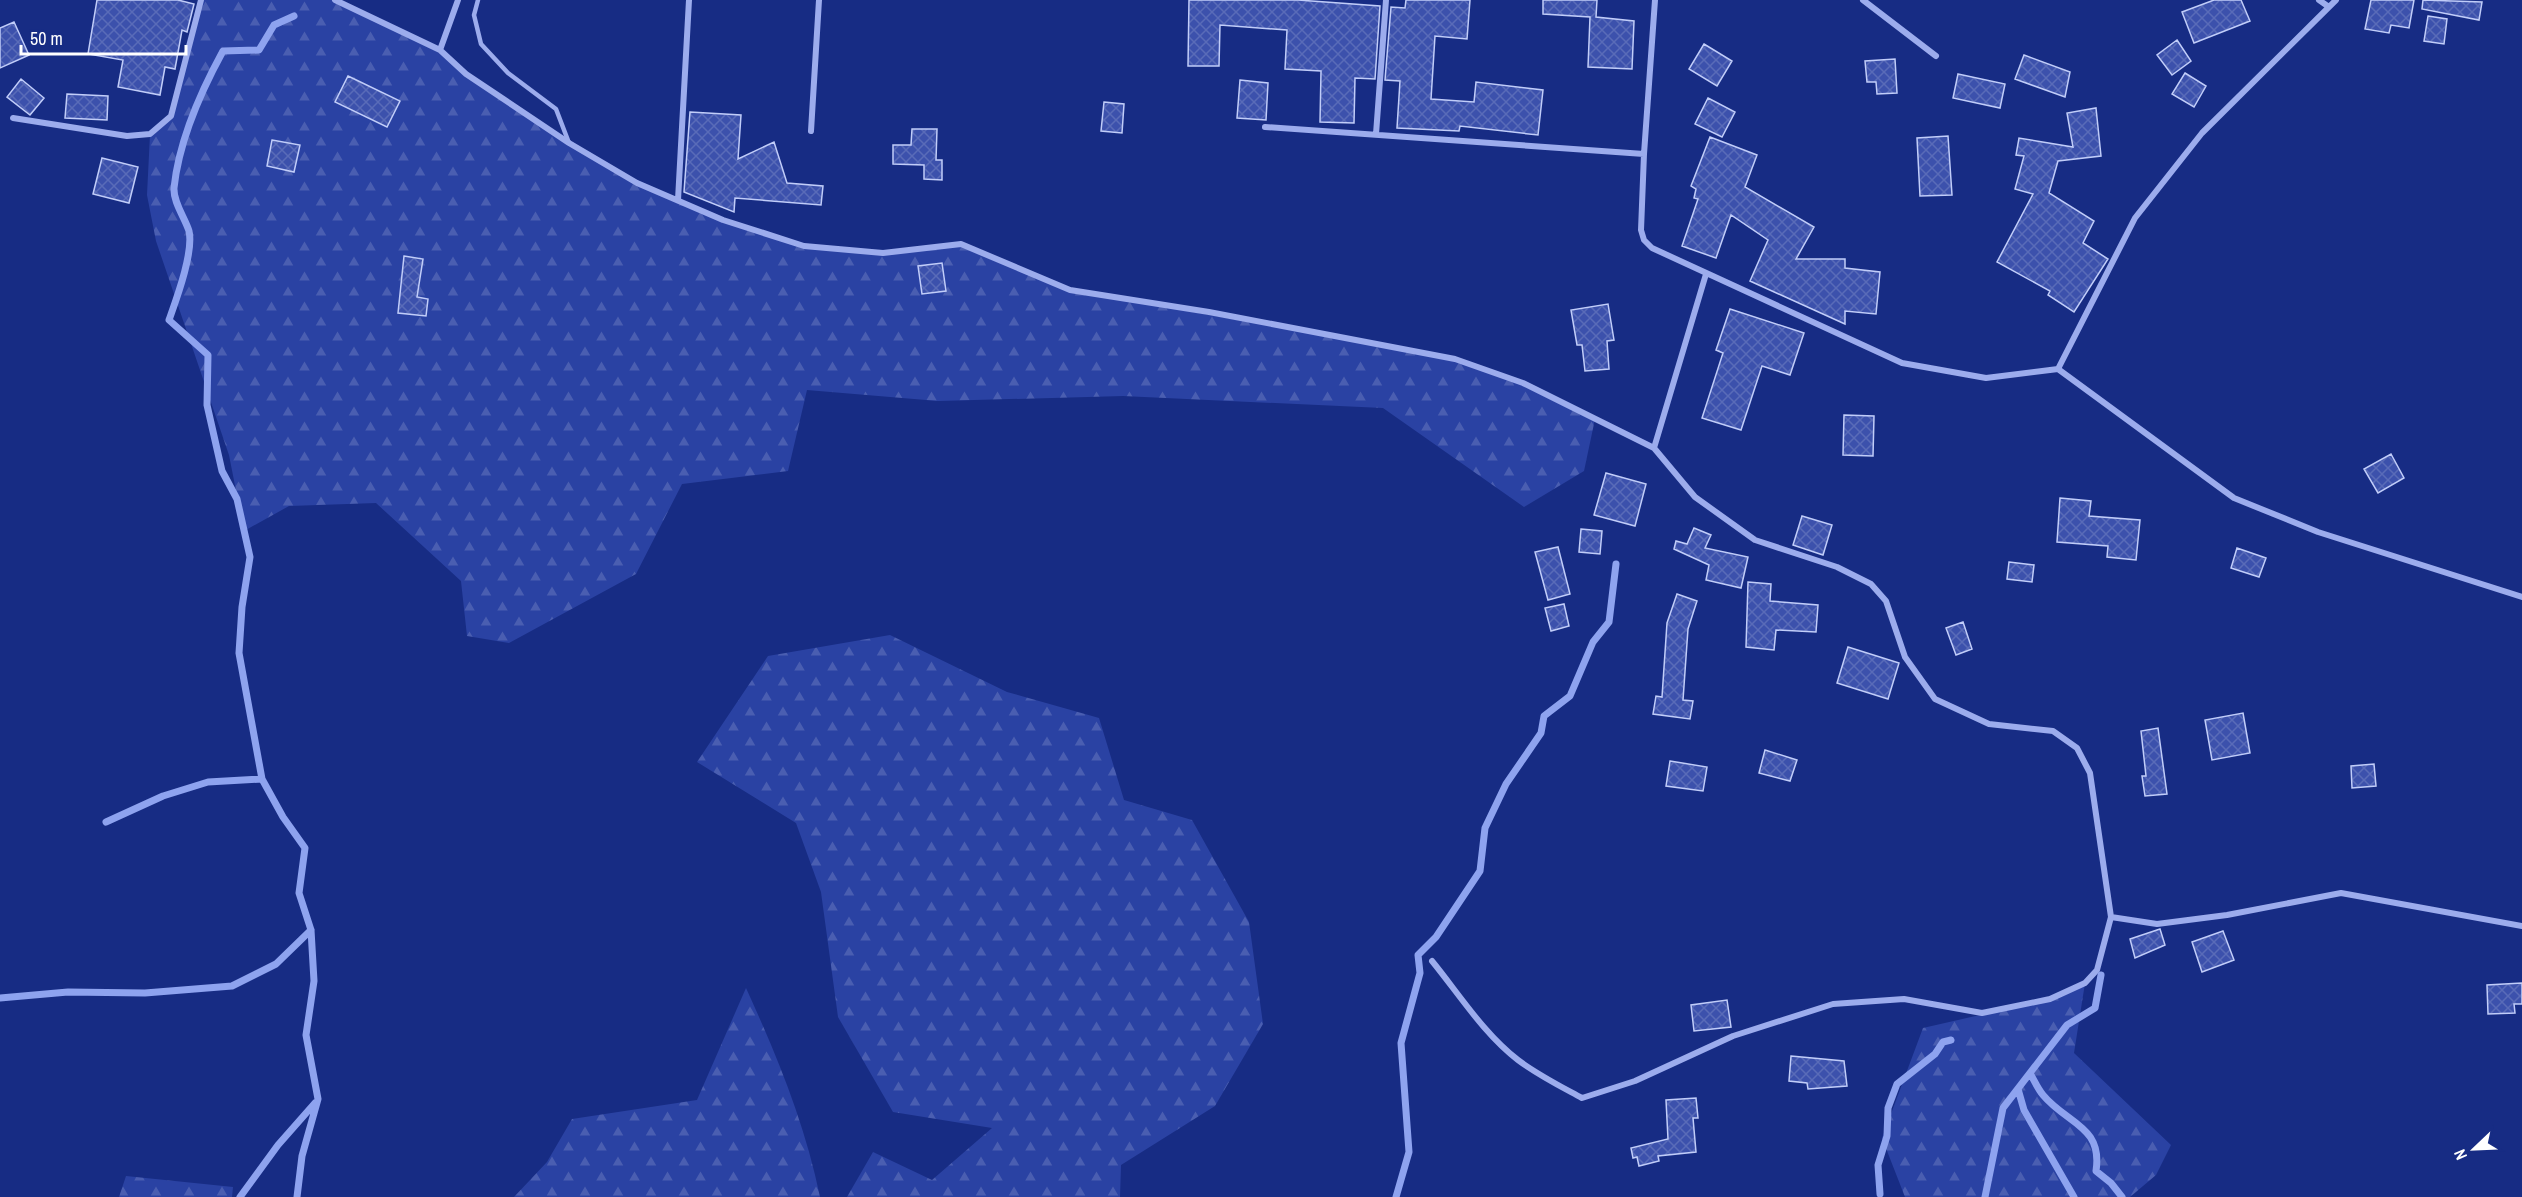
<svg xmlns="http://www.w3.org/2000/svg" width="2522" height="1197" font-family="'Archivo Narrow',sans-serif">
	<defs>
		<pattern id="forest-firs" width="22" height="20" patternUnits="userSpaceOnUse" patternTransform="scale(1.5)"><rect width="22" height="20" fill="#2a42a3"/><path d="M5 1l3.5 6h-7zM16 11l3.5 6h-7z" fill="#4a5eb1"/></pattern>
		<pattern id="building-cross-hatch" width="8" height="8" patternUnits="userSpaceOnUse" patternTransform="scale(1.5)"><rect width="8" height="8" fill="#3c51ac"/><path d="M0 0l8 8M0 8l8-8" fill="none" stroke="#596bb8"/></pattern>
	</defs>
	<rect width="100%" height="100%" fill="#172c84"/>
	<path fill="url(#forest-firs)" d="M201,0h134l105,50 26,24 171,109 86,37 81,26 79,7 78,-9 109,46 385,69 68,24 72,36 -11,52 -60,36 -141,-99 -260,-12 -185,5 -131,-11 -19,81 -106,13 -46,90 -127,69 -42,-7 -6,-55 -85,-78 -87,3 -45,25 -15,-76 -73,-214 -9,-46 3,-60 21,-19z
		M890,635l117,57 92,26 25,82 68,20 57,102 14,102 -48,82 -94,59 -1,32h-273l26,-45 59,28 60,-52 -99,-16 -55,-95 -17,-125 -25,-69 -99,-61 71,-106z
		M2085,983l-11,70 97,92 -15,30 -26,22h-225l-23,-59 41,-110 127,-29z
		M746,988c31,68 59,136 74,209h-306l33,-35 25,-43 125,-19z
		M126,1176l107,11 -1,10h-113z"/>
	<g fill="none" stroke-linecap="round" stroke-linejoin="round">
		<path stroke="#8ea3ef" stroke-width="7" d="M294,16l-20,9 -15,25 -36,1c-23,42 -44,89 -49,137 -1,14 11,30 15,43 5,21 -13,69 -20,89l39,35 -1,50 15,66 15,28 13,58 -8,50 -3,46 23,126 21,38 22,31 -6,45 12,37 3,51 -8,54 12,64 -16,57 -5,41
			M106,822l57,-26 45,-14 54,-3
			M0,998l68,-6 77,1 87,-7 44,-22 35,-34
			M2031,1075c4,7 7,14 12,20 24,29 60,31 53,76l15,12 11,14
			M2018,1089l6,21 50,87
			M1880,1194l-2,-29 9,-29 1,-28 9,-24 38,-30 8,-12 8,-2
			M240,1197l38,-52 37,-42
			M1396,1197l13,-45 -8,-109 19,-70 -2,-18 18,-18 44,-66 5,-43 21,-44 35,-51 3,-17 26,-20 23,-54 16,-20 7,-58
			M1985,1197l18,-89 64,-83 28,-17 6,-33"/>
	</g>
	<path fill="url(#building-cross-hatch)" stroke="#c1cdf9" stroke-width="1.5" d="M97,0h81l16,4 -7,28 -5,-2 -7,39 -10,-2 -5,28 -42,-8 5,-27 -35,-6z
		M1189,0h109l82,6 -5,73 -20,-1 -1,45 -34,-1 1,-51 -36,-2 2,-39 -67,-5 -1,41h-31z
		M1406,0h64l-3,39 -32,-3 -4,63 43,3 2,-20 67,8 -5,45 -78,-9 -1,5 -62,-3 3,-47 -15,-1 6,-73 14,1z
		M1543,0h54l-1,17 38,4 -2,48 -44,-2 2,-50 -47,-3z
		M2214,0h27l9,21 -56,22 -12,-31z
		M2371,0h43l-5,28 -18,-3 -2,8 -24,-4z
		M2423,0l59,2 -3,18 -57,-11z
		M2428,16l19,3 -3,25 -20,-3z
		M14,22l15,33 -29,13v-40z
		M2177,40l14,21 -19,14 -15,-20z
		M1704,44l28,17 -15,25 -28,-17z
		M2024,55l46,17 -5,25 -50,-18z
		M1895,59l2,34 -20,1 -1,-12h-9l-2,-21z
		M2185,73l21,13 -12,21 -22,-13z
		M1958,74l47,10 -5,24 -47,-10z
		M348,76l52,25 -13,26 -52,-25z
		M21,79l23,19 -14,17 -23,-18z
		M1240,80l28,3 -2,37 -29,-2z
		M67,94l41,2 -1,24 -42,-2z
		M1708,98l27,14 -13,25 -27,-13z
		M1104,102l20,2 -2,29 -21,-2z
		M2096,108l5,48 -43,5 -9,32 45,28 -11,22 25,16 -34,53 -26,-17 2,-4 -53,-29 36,-68 -18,-5 9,-33 -8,-1 3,-17 54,9 -6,-34z
		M690,112l51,3 -3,44 36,-17 13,41 36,3 -2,19 -86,-7 -1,14 -50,-20z
		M912,129h25l-1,31h6v20l-18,-1v-14l-31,-1v-19h18z
		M1948,136l4,59 -32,1 -3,-58z
		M1710,137l47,18 -12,32 69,40 -18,32h49v9l35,4 -4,42 -31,-3v13l-95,-43 18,-41 -37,-25 -15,43 -34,-12 16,-47 -4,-1 2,-9 -5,-3z
		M272,140l28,5 -6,27 -27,-6z
		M102,158l36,9 -9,36 -36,-9z
		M404,256l19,3 -6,38 11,2 -2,17 -28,-3z
		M942,263l4,28 -24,3 -4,-28z
		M1608,304l6,36 -7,1 2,28 -24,2 -3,-26h-5l-6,-35z
		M1730,309l74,24 -14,42 -28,-9 -21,64 -39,-12 21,-65 -7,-3z
		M1844,415l30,1 -1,40 -30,-1z
		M2391,454l13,24 -26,15 -14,-24z
		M1606,473l40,11 -11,42 -41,-11z
		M2060,498l31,3 -2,15 51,4 -4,40 -29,-3 1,-11 -51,-4z
		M1802,516l30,9 -9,30 -30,-10z
		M1694,528l17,7 -6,13 43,9 -7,31 -35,-8 3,-15 -35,-16 2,-8 11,3z
		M1581,529l21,2 -2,23 -21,-2z
		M1558,547l12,47 -22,6 -13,-48z
		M2237,548l29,10 -7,19 -28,-9z
		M2009,562l25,3 -2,17 -25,-3z
		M1748,582l23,2 -1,17 48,4 -2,27 -40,-2 -2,20 -28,-3z
		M1677,594l20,7 -9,28 -5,71 10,1 -3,18 -37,-5 3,-18 6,1 5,-74z
		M1564,604l5,22 -18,5 -6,-23z
		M1963,622l9,27 -16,6 -10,-27z
		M1848,647l51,16 -11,36 -51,-16z
		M2243,713l7,40 -38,7 -7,-40z
		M2158,728l9,66 -22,2 -3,-20h4l-5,-45z
		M1765,750l32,10 -7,21 -31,-8z
		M1670,761l37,6 -4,24 -37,-5z
		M2374,764l2,22 -24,2 -1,-22z
		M2160,929l5,16 -30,13 -5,-19z
		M2223,931l11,29 -32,12 -10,-30z
		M2522,983v21h-8l1,9 -27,1 -1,-29z
		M1727,1000l4,27 -37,4 -3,-26z
		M1791,1056l53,5 3,25 -39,3 -1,-6 -18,-2z
		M1696,1098l2,20h-5l3,34 -38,4 1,5 -20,5 -2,-9 -4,1 -2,-10 37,-9 -2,-39z"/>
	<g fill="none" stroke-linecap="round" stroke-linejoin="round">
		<path stroke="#9caced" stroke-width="4.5" d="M478,0l-4,15 7,29 27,29 48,36 13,34"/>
		<path stroke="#9caced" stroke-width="6" d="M335,0l105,50 26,24 103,69 68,40 86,37 81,26 79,7 78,-9 109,46 139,22 246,47 68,24 131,65 41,49 60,43 82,27 34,17 15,17 19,56 30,42 54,25 64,7 24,17 13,25 21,144 -14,53 -12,13 -35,16 -68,14 -78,-14 -71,5 -100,32 -98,45 -53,17c-22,-12 -44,-23 -64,-38 -34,-26 -59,-66 -86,-99
			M1655,0l-11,154 -3,76 3,10 8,8 250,115 84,15 72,-9 176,129 84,34 204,65
			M1863,0l73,56
			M2319,0l10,7
			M440,50l18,-50
			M13,118l114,18 23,-2 21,-18 30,-116
			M1265,127l379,27
			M811,131l8,-131
			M1376,134l10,-134
			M678,200l11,-200
			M2058,369l77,-151 67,-85 134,-133
			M1654,448l52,-174
			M2111,917l46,7 70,-9 114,-22 181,33"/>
	</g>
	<g transform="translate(2474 1149) rotate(247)" stroke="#172c84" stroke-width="4.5" paint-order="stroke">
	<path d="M0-4.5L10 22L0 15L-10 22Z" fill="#ffffff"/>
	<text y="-9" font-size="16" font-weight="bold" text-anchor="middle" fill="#ffffff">N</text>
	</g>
	<path d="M21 45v9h165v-9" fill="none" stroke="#ffffff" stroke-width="3"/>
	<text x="30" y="45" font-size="18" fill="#ffffff" stroke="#172c84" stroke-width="4.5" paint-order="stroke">50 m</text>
</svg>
